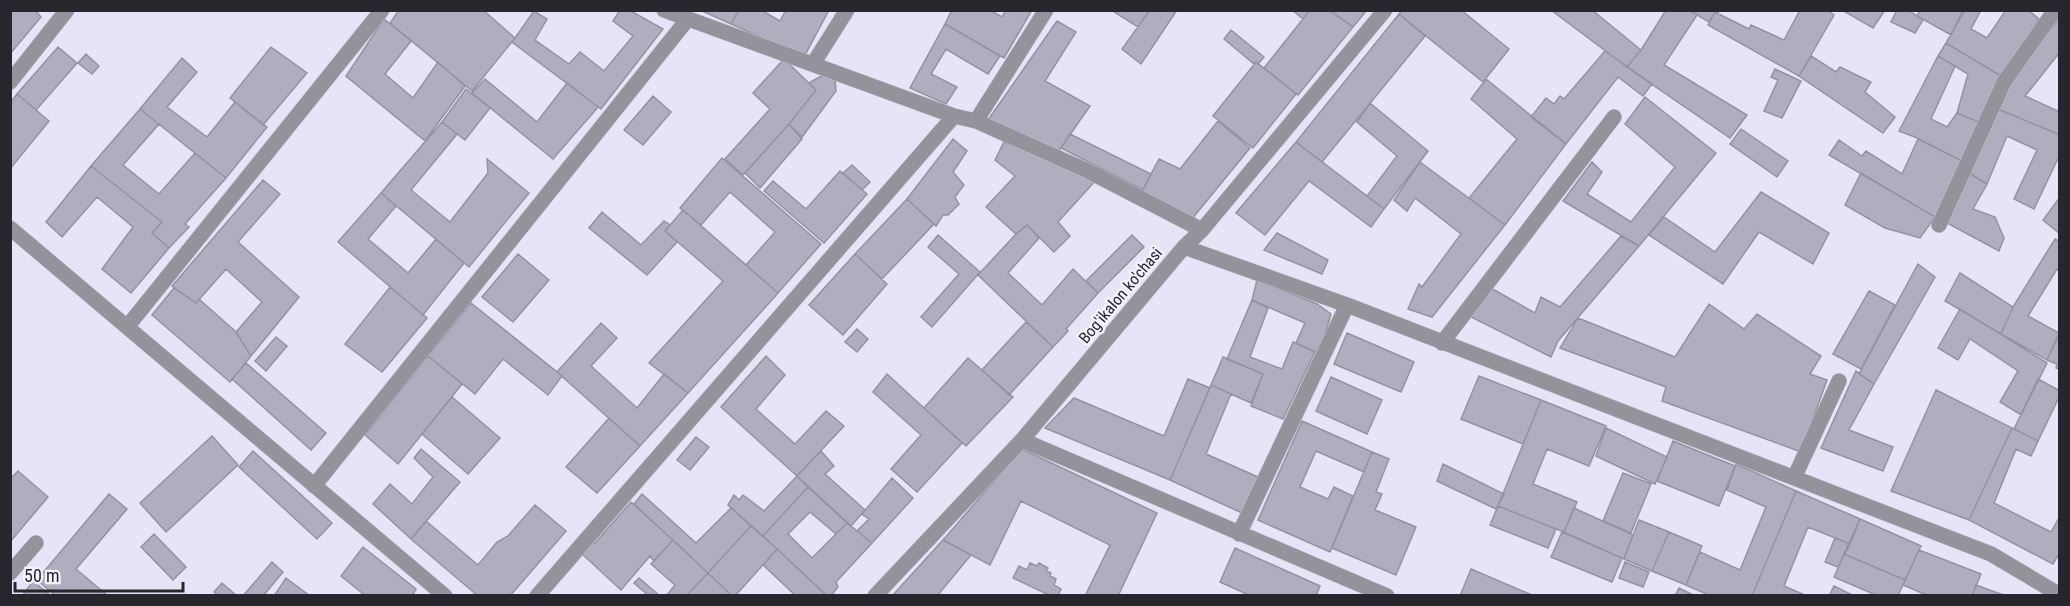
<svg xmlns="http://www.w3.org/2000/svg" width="2070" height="606" font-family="'Roboto Condensed',sans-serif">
	<rect width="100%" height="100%" fill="#e6e4f6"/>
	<path fill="#afaebf" stroke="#9392a2" stroke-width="1.5" d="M10,10h25l6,7 -31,37z
		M399,10h84l32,28 -43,53 -82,-68z
		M620,10h9l34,19 -62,80 -89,-67 22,-31 13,8 -12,21 34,24 11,-12 24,19 29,-35 -20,-15z
		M700,10h39l-8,14z
		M739,10h22l19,11 6,-11h43l-25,47 -73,-33z
		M952,10h38l12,7 4,-7h26l-28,48 -59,-34z
		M1111,10h39l-12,17z
		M1150,10h27l-36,54 -19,-15z
		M1292,10h18l-7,9z
		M1310,10h19l24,17 -55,68 -34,-27z
		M1329,10h38l-14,17z
		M1402,10h59l48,39 -26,33 -84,-68z
		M1551,10h41l49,40 -14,17z
		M1666,10h23l8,5 -33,50 83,50 -17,23 -103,-71 14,-17z
		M1689,10h31l-2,3 -3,-1 -6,10z
		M1800,10h27l7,5 -35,61 -91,-51 7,-13 34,17 2,-4 33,15z
		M1842,10h43l-12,18z
		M1897,10h11l15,10 -8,13 -24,-11z
		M1920,10h43l-12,25 -34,-19z
		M1965,10h16l-10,19 16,9 19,-28h22l11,9 -38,57 -55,-33z
		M1399,14l26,22 -103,126 -26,-20z
		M2060,17v35l-35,44 35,16v23l-62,-26 14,-31z
		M384,19l27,22 -26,33 28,24 25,-36 27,24 -40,55 -79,-65z
		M1057,21l19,11 -31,49 45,25 -32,46 -70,-32z
		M945,24l55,32 -12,18 -42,-25 -15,25 26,13 -11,17 -36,-16z
		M1231,30l33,27 -6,7 -2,-2 -2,2 -30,-25z
		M1946,43l55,33 -20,47 -24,-10 11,-39 -30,-18z
		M58,47l19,16 -41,47 -19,-16z
		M271,47l36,26 -44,52 -33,-27z
		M1605,51l47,33 -9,12 -25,-19 -52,67 -35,-27 15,-19 8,6 6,-8 4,3z
		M86,54l13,12 -7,8 -14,-11z
		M1811,56l25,16 4,-5 31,15 -6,10 30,25 -12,16 -84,-57z
		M1938,56l17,10 -24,53 16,8 10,-14 24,10 -17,39 -49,-25 -16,-6z
		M182,58l15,14 -30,35 40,30 28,-35 32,25 -41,51 -86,-69z
		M784,59l32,31 -27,34 -46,51 -18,-16 45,-50 -17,-16z
		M1256,62l40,32 -43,54 -40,-32z
		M1775,69l26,12 -19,37 -18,-7 14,-31 -7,-3z
		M823,75l12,4 1,12 -34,46 -13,-13 27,-34 -7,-7z
		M485,79l52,43 30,-39 31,24 -45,52 -81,-66z
		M1486,79l80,65 -61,81 -36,-27 48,-59 -46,-40z
		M466,89l24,19 -25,32 -23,-18z
		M17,94l32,27 -39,48v-66z
		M653,96l18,16 -28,33 -19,-15z
		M1645,97l71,56 -77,93 -76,-45 29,-39 10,10 -15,22 44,28 44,-55 -50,-43z
		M1370,103l58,48 -44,58 -17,-13 30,-40 -40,-34z
		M140,109l19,15 -36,41 36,29 36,-41 31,25 -41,46 4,3 -20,21 -17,-15 10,-11 -71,-56z
		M1998,109l62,26v19l-26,55 -20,-10 23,-49 -30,-14 -20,48 -18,-11z
		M1218,121l32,27 -59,72 -51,-25 19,-36 21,10z
		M442,122l15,12 -46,56 39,32 38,-49 -1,-14 42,34 -60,74 -88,-74z
		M789,124l13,15 -42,49 -15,-15z
		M1741,129l47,32 -11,16 -47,-33z
		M1070,134l81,40 -8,16 -82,-42z
		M953,139l14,12 -14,21 11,13 -9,12 4,7 -11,11h-5l-7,11 -29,-27z
		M1918,139l46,23 -29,55 -106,-62 10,-15 23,16 4,-5 36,23z
		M1004,142l92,38 -38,42 12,14 -16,16 -27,-27 -11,9 -30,-27 29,-31 -20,-16z
		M1296,142l88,67 -13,18 -62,-46 -44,54 -29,-22z
		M722,158l99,86 -43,49 -32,-28 29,-33 -45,-40 -29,33 -21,-17z
		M1420,162l85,63 -73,92 -24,-8 11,-25 3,3 39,-53 -46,-36 -8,13 -13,-11z
		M852,165l18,17 -8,8 -19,-17z
		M91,166l71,56 -10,11 17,15 -38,45 -29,-24 31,-42 -36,-30 -35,40 -16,-15z
		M840,171l27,23 -43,49 -60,-52 9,-10 33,28z
		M1861,173l74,44 -15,21 -35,-10 -40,-23z
		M1969,173l18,11 -14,25 22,8 9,21 -5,13 -54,-29z
		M263,180l17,14 -42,48 61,55 -48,59 -15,-24 26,-30 -36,-33 -30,34 -24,-17z
		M1761,192l68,41 -16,31 -54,-32 -36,52 -74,-49 15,-18 51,35z
		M381,193l15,13 -28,33 40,34 28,-34 28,24 -41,52 -85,-73z
		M2060,197v35l-1,1 -16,-13z
		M907,199l27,25 -52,55 -27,-25z
		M683,210l95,83 -90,100 -39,-30 74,-82 -58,-50z
		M602,212l39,33 23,-24 6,4 -5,6 12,11 -30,33 -58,-47z
		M1027,225l12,13 -31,35 34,32 31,-36 25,24 -32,36 2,2 -15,16 -75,-72 38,-41z
		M1277,233l51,27 -6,14 -58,-24z
		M938,235l42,37 -48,55 -11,-10 38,-43 -31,-27z
		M1132,235l12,12 -46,46 -12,-12z
		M1621,236l18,10 -81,95 -7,16 -80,-40 20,-29 44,25 6,-16 19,10z
		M2055,239l5,3v29l-3,-2 -29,47 31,17 -12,27 -46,-26 12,-27z
		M518,254l31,26 -36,42 -31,-25z
		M855,254l32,30 -44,51 -34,-30z
		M1918,264l17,13 -61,107 -15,-10z
		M1960,273l53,34 -12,27 -56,-33z
		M1257,280l60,24 14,10 -7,24 -7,13 -2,1 -19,-9 9,-20 -53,-23z
		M390,287l37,31 -45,54 -37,-28z
		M174,288l22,15 3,-4 37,33 15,24 -21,26 -78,-67z
		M1869,291l26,14 -34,64 -28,-15z
		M1252,300l16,8 -18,49 32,12 11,-27 22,10 -32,67 -32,-13 12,-32 -36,-15z
		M471,303l91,73 -14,19 -45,-36 -28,35 -47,-38z
		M1709,304l35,25 13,-15 64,42 -11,18 17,6 -26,72 -139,-51 4,-14 -106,-39 18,-30 97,39z
		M1960,309l87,54 -26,52 -21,-13 18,-31 -48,-32 -12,21 -20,-12z
		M1026,322l27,25 -44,48 -27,-25z
		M601,323l16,15 -26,28 46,42 27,-34 24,19 -48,53 -83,-74z
		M857,329l11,10 -11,13 -12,-10z
		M1347,333l67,29 -13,30 -67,-28z
		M2060,333v36l-4,-1 1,-4 -10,-4z
		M276,337l11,9 -21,25 -11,-10z
		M428,356l34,28 -64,80 -33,-29z
		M766,356l19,19 -29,34 39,35 31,-33 18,15 -47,50 -76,-69z
		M1223,357l40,17 -12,29 -40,-18z
		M968,358l45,39 -47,49 -42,-38z
		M246,363l80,70 -15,17 -79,-71z
		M1856,371l18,13 -25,46 44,17 -10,24 -62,-23z
		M887,374l75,69 -45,49 -26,-23 30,-34 -48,-43z
		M1479,376l62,24 -18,44 -62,-25z
		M1331,377l51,23 -15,34 -51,-23z
		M1188,379l22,9 -40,92 -125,-52 29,-30 90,38z
		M2038,379l22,12v4l-22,46 -24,-12z
		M1211,385l20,9 -25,60 52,23 -16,36 -72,-33z
		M1936,390l76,38 -43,92 -78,-29z
		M452,397l48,41 -32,36 -46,-40z
		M1541,400l65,26 -17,40 -42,-17 -14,35 44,18 -13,30 -66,-26z
		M609,418l31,28 -43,47 -31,-26z
		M1302,421l70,31 -8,20 -48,-21 -16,36 28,12 6,-12 19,9 -23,56 -72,-32z
		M1606,428l61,29 -12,27 -59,-28z
		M2012,428l26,13 -7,15 -15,-7 -22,54 57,29 9,-16v36l-7,12 -84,-44z
		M212,436l26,29 -72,67 -26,-29z
		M696,437l13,10 -19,23 -13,-10z
		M1673,441l62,25 -16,40 -62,-25z
		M421,449l39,33 -49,57 -38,-35 17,-20 22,20 21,-27 -19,-19z
		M1022,449l135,64 -39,83h-33l25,-51 -89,-44 -31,64 -47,-25z
		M253,451l79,72 -15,16 -78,-72z
		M821,451l13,15 -9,8 40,36 -14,16 -54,-50z
		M1372,452l17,7 -13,33 6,2 -7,16 41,17 -20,48 -64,-27z
		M1443,464l61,30 -8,15 -59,-28z
		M1736,464l60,27 -44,105h-41l-25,-11 14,-33 40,18 26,-63 -39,-17z
		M18,471l30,26 -38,45v-63z
		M1623,473l28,11 -20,49 -28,-12z
		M797,476l11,11 -45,49 -35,-31 6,-10 5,5 4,-5 21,16z
		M892,478l21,20 -41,45 -15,-12 12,-12 -7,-5z
		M808,487l39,36 -11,11 -26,-22 -22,22 24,24 35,-35 25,20 -36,39 2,5 -7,9h-4l-64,-60z
		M1796,491l64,28 -10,25 -42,-17 -24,59 23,10h-55z
		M109,494l18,15 -51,60 32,27h-52l-19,-16z
		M642,494l54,49 35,-35 20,18 -43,47 -74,-69z
		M631,502l42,38 -19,21 -4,-5 -29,34 -40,-37 11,-12 3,2z
		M535,505l31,26 -56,65h-32l-67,-57 15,-18 52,44 19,-23 11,-6z
		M1498,506l58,23 -8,19 -58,-23z
		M1574,508l59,27 -9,24 -60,-27z
		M1860,519l61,27 -16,34 -61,-26z
		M1639,520l30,12 -17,39 -28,-12z
		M751,526l26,23 -42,47h-3l-24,-23z
		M1562,532l60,26 -10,24 -61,-25z
		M1669,532l33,14 -16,39 -34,-14z
		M154,534l32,33 -13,13 -32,-33z
		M1835,538l15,6 -12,23 -13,-5z
		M673,540l35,33 -22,23h-20l9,-11 -24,-21z
		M943,540l28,15 -34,41h-45z
		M363,547l53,42 -4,7h-46l-25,-20z
		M1235,548l85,38 -4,10h-65l-31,-14z
		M777,549l48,45 -1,2h-28l-33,-31z
		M1919,550l62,24 -9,22h-43l-26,-11z
		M1844,554l61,26 -7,16h-20l-44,-19z
		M272,562l11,10 -20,24h-20z
		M1625,562l24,10 -6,15 -24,-9z
		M1030,563l7,3 2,-3 9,5 -2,3 5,2 -1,3 6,3 -2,6 7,4 -3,7h-7l-38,-18 6,-12 8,4z
		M1471,569l61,26v1h-72z
		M708,573l24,23h-46z
		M286,578l24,18h-36z
		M639,578l21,18h-11l-15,-13z
		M33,581l17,14v1h-28z
		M222,583l15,13h-18l-5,-4z
		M1976,585l30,11h-34z
		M1834,586l20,10h-25z
		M1679,588l16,8h-20z"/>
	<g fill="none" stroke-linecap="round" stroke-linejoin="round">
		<defs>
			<path id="minor" d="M664,10l290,106 22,5 114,51 112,58
				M813,64l34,-54
				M10,82l57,-72
				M976,121l70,-111
				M1939,225l65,-143 51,-72
				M10,228l435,368
				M1184,247l163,58 644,249 69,41
				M127,327l255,-317
				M1442,343l172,-226
				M1022,440l365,156
				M1794,478l45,-97
				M314,486l373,-466
				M1239,534l108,-229
				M10,573l26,-30
				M537,596l417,-480
				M875,596l147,-156 162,-193 18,-17 183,-220"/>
		</defs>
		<use href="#minor" stroke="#c4c2d2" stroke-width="16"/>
		<use href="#minor" stroke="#94939b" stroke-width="15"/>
	</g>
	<g text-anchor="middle" stroke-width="5" stroke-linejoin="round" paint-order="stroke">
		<g font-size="16" fill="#27262d" stroke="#f3f2fd">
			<text transform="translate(1120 295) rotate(-50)" y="6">Bog'ikalon ko'chasi</text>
		</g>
	</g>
	<rect width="2070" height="606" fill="none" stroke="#27262d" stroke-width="24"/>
	<path d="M15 582v9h168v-9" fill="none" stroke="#27262d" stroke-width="3"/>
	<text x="24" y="582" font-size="18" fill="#27262d" stroke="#f3f2fd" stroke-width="4.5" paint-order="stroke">50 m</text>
</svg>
